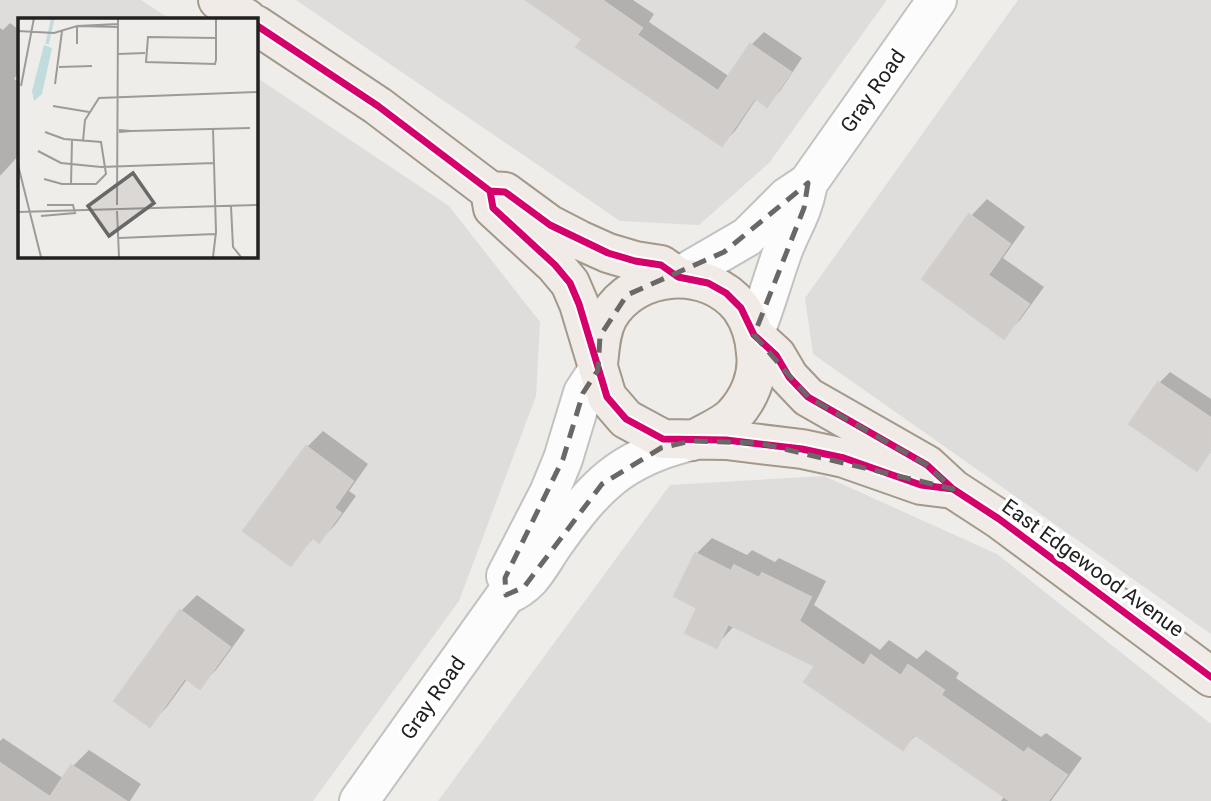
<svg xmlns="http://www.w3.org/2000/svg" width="1211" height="801" font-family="Roboto,sans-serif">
	<rect width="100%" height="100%" fill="#efedea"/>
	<path fill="#dedddb" d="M0,0h141l29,19h-151v237h237v-179l193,129 91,116 -4,74 -77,205 -146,200h-313z
		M296,0h591l-118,163 -70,62 -79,-4z
		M1018,0h193v634l-398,-280 -8,-56z
		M824,476l173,78 214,170v77h-773l232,-316z"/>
	<path fill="#0003" d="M529,0h104l21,14 -5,8 81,55 21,-32 13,-13 38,26 -22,33 -13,13 -10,-6 -22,33 -13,13 -138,-106z
		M10,23l9,7v42l-5,7 5,3v73l-19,21v-148l3,2z
		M987,199l38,28 -22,31 41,29 -24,33 -17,16 -32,-120z
		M1170,372l41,27v53l-15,17 -37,-86z
		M323,431l45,33 -19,27 7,5 -21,29 -16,16 -5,-4 -23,27 16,-117z
		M712,538l35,17 5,-5 23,12 4,-4 47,23 -12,24 66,45 9,-10 28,19 9,-9 33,23 -3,5 85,59 5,-4 36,25 -31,43h-50l4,-6 -88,-61 -14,14 -85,-83 -83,-40 -19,21 -17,-39 -3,-53z
		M197,595l48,35 -29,40 -16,16 -12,-8 -22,30 -16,16 31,-113z
		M3,738l61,41 9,-13 16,-16 52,34 -11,17h-130v-60z"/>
	<path fill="#d0cdcb" stroke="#d2cecc" stroke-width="2" d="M526,0h76l40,28 -5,7 81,56 32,-47 41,28 -24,35 -12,-9 -33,48 -146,-99 6,-8z
		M969,214l41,30 -22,31 41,29 -25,35 -82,-60z
		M1158,382l53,36v32l-14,21 -68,-47z
		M306,446l47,35 -19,27 7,5 -22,30 -7,-6 -21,29 -48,-35z
		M695,553l36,18 3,-6 25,13 3,-5 49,24 -12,24 65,45 7,-11 30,21 7,-11 36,25 -3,5 83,58 4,-5 39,27 -19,26h-38l-96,-67 -11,16 -99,-68 11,-16 -87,-42 -11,24 -32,-15 12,-25 -23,-12z
		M180,610l50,37 -30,42 -15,-11 -35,49 -36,-26z
		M0,763l50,34 21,-32 55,36h-126z"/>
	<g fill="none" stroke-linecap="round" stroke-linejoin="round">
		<defs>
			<path id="minor" d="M678,277l69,-40 40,-40 21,-14 129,-183
				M754,335c11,-28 19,-57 29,-85 8,-21 20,-39 24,-62
				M506,576l43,-83 14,-34 20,-66 15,-23
				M359,801l147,-206c26,-11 32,-28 47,-50 41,-58 67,-87 138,-104"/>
			<path id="major" d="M218,0l29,19
				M256,25l122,81 112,85 15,1 45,33 29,15 29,13 27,8 26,4 17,12
				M490,191l3,17 62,57 15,18 9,21 28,93 19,22 37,20 63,1 76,9 42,9 77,27 32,4
				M754,335l22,20 13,22 19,20 119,68 26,24 46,30 212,158
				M598,364c2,-16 2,-32 10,-47 27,-47 100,-52 133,-9 9,13 14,29 15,45 3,23 -7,46 -23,63 -10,10 -28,17 -41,25"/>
		</defs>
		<use href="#minor" stroke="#c2c2c0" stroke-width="42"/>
		<use href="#major" stroke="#a39889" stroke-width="42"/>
		<use href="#minor" stroke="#fdfcfc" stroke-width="38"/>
		<use href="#major" stroke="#f0ebe7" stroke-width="38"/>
		<defs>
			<path id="cycleway" d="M256,25l122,81 112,85 15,1 45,33 58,28 27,8 26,4 17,12 30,6 18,10 15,15 13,27 22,20 13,22 19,20 119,68 26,24 46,30 212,158
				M490,191l3,17 62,57 15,18 9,21 28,93 19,22 37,20 63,1 76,9 42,9 77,27 32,4"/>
		</defs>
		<use href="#cycleway" stroke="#fff" stroke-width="11"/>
		<use href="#cycleway" stroke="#d6006c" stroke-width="7"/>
	</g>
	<path fill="none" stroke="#696867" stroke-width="5" stroke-dasharray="14 9" stroke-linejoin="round" d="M808,183l-4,25 -50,127 54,62 119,68 26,24 -194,-46 -68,-2 -30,7 -59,36 -78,103 -18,8 -1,-17 58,-119 20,-66 15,-23 2,-34 27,-41 97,-43z"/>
	<g text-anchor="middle" stroke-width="7" stroke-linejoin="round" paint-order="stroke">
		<g font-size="21" fill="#212121" stroke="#fff">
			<text transform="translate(873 91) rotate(-55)" y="7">Gray Road</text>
			<text transform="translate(1093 568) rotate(36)" y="7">East Edgewood Avenue</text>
			<text transform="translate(433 698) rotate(-55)" y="7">Gray Road</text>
		</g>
	</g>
	<g transform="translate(18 18)">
		<rect width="240" height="240" fill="#efedea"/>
		<path d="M26,27l8,3 -10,46 -8,7 -2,-10z" fill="#c2dbdd"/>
		<path fill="none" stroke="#c2dbdd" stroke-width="3.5" d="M29,26l6,-26"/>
		<path fill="none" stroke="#9d9b9a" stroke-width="2" d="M100,9l-41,-1 41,-2M0,13l36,2 23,-7v18M198,20l-68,-1 -2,25 69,2 1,-4v-42M100,36l27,-1M41,49l33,-1M37,66l7,-53M3,68l13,-68M35,88l36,6M101,112l12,1 -12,1M113,113l119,-3M65,123l2,-21 14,-22 159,-6M20,133l23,12 40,4 113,-4M0,147l23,92M26,161l18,5h34l10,-10 -5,-32 -37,-3 -19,-7M53,167l1,-45M99,187l1,-187M213,188l2,41 8,10M99,193l2,46M0,194l240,-7M23,198l34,-3 -2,-8h-26M101,220l96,-4M195,239l3,-25 -3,-103"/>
		<path fill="#696867" fill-opacity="0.15" stroke="#696867" stroke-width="3.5" d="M115,155l21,30 -45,33 -21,-30z"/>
		<rect width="240" height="240" fill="none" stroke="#212121" stroke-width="3.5"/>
	</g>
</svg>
